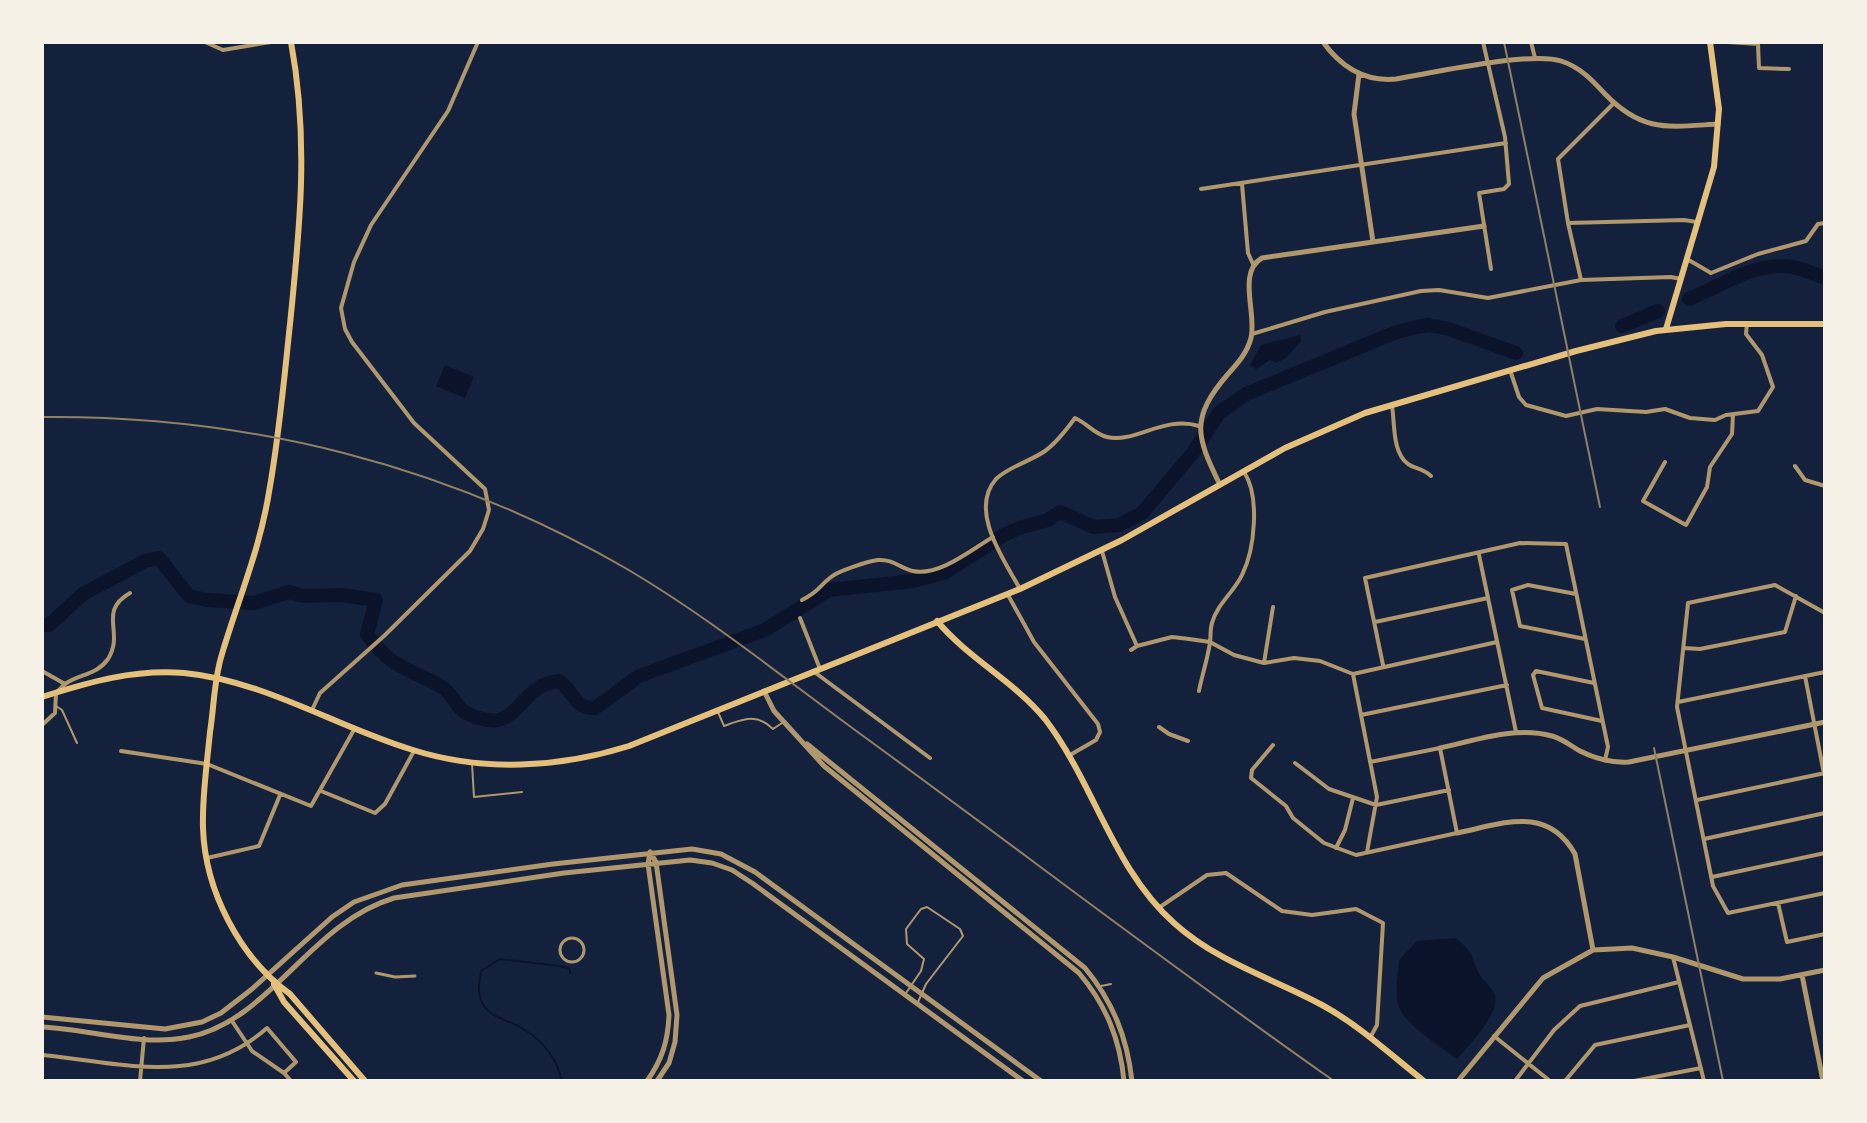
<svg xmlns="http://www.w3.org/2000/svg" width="1867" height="1123" font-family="Helvetica,sans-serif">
	<rect width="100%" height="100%" fill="#14213d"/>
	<path fill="#0b132b" d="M1300,335l1,6 -15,17 -10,5 -6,-3 -14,9 -6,-4 11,-20z
		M445,365l29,12 -9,21 -29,-12z
		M1456,938c20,17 13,17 24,37 4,7 12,12 15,20 5,19 -26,50 -38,64 -16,-12 -55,-36 -59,-55 -3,-14 0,-30 1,-44l18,-19z"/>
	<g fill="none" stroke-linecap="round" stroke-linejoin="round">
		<path stroke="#0b132b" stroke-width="2" d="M562,1081c-5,-21 -18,-39 -37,-51 -16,-11 -40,-12 -45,-33 -3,-9 0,-18 1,-26l19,-12 60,7 10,3v4"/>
		<path stroke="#0b132b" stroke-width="14" d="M1689,299c29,-12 62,-34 94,-33 14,0 29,7 42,12
			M1622,326l36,-15
			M42,625h7l34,-31 62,-33 14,-3 30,38 18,4 47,3 35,-11 14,4 39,-1 34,5 -9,34c25,36 41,33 75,53 10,6 12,16 20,23 7,6 27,12 36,10 23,-5 28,-36 61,-39 14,9 16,29 36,27l44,-32 126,-46 64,-40 84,-9 31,-8 58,-37 17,-8 29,-8 12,-8 34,15 25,-2 23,-12 50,-59 27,-41 27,-19 148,-61 22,-6 13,-2 20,4 67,24"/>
		<path stroke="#b1986c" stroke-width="2" d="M56,706l6,4 15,33
			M718,712l6,14c19,-7 33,-13 49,3l9,-6
			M472,764l2,33 48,-5
			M1101,986l10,-2
			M906,993l15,-22 3,-12 -17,-15 -1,-15 15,-20 6,-2 33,22 3,7 -37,48 -8,18"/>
		<path stroke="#b1986c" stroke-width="3" d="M560 950a12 12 0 1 1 24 0a12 12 0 1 1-24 0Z
			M376,973l19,4 20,-1"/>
		<path stroke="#b1986c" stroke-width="4" d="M205,42l18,8 48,-8
			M1483,42l22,95 4,47 -5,5 -25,4 12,76
			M1531,42l4,16
			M1728,42l30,2 1,24 30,1
			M1614,103l-56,56 10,64 13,57 90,-3 10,2
			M1242,184l6,69 5,11
			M1201,189l305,-46
			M1568,223l116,-3 13,2
			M1687,259l24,14 47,-19 48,-13 12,-17 7,-1
			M1252,334l73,-22 96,-21 18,-1 49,8 93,-18
			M1510,370l9,27 7,8 40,11 31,-7 49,3 19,-3 25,9 25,2 11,-5 32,-4 15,-24 -11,-32 -16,-21 1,-11
			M1392,406c3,18 0,46 16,58 7,5 14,4 23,12
			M1665,462l-22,39 43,24 21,-38 3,-20 22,-33 1,-19
			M1795,466l10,14 20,6
			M1102,551l13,46 22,49 -6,4
			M1479,555l37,177
			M1020,589c-15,-28 -52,-78 -24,-110 12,-12 35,-18 49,-28 11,-8 22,-22 30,-33 12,5 19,16 32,19 27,7 57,-22 92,-11
			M1576,594l-48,-9 -16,5 8,36 65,13
			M1008,595l26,47 64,82 2,8 -4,8 -26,15
			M802,600c18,-9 16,-13 29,-23 7,-6 38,-16 47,-17 15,-1 22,8 35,11 26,6 59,-22 80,-34
			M1825,613l-50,-28 -87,18 -11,104 36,179 15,27 97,-20
			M800,618l20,51
			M1375,622l113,-24
			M1137,646l35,-9 17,2 21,3 24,13 30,8 30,-5 26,3 33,13
			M1684,648l16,1 85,-17 11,-36
			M1264,663l9,-56
			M1383,665l-18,-87 155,-35 46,1 42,203 -3,13
			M42,671l23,13
			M813,671l117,87
			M1805,676l19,98
			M1594,683l-58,-12 -3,4 9,33 60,13
			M1199,691c3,-16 9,-33 11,-49 1,-7 0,-13 2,-19 5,-19 22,-31 30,-48 13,-26 18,-79 2,-103
			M1678,702l147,-30
			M312,710l8,-17 64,-57 86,-85 13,-22 6,-19 -4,-21 -71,-66 -62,-81 -7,-13 -4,-21 13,-46 17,-37 77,-114 30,-69
			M1361,715l146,-30
			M42,725l13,-12 1,-20c3,-3 6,-6 9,-9 14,-10 32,-9 43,-25 17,-27 -11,-47 22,-66
			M1159,727l10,7 19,7
			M1273,745l-21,25 -1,8 35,28 7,12 31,25 32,12 101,-22 -17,-85 -70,14
			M121,751l86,13 104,42 44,-78
			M1295,763l34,26 47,16 73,-15
			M321,791l54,22 10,-9 29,-53
			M1697,800l128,-27
			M1704,839l121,-26
			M1336,848l9,-18 8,-32
			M1367,852l10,-55 -24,-123 144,-32
			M207,858l52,-12 21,-51
			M1712,877l113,-24
			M1778,903l9,39 38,-8
			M1160,907l47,-32 19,-2 56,38 30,4 44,-6 27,14 -6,102 -6,11
			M1673,957l31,124
			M232,1021l20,30 32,22 7,8
			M1494,1036l56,45
			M42,1055c82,8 157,33 225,-27l29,34 -12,11
			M140,1081l4,-43
			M1515,1081l39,-51 26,-24 99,-24
			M1565,1081l30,-36 95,-20
			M1634,1081l67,-13"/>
		<path stroke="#b1986c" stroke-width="5" d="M1323,42c18,25 42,40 73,37 36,-6 135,-28 165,-18 19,6 31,19 44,33 38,39 63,33 113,30
			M1373,242l111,-16
			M1220,485c-24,-49 -30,-67 8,-111 10,-11 19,-21 23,-36 6,-24 -14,-66 11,-80l111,-16 -19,-128 5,-40
			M764,691l10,20 50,55 255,207c27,32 41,66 45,108
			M807,744l278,224c28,34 42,69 47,113
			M1440,748c36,-8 76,-22 112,-12 11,3 19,10 28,15 16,8 32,12 49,11l196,-40
			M1457,833c45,-9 90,-29 118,21l18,96
			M650,852l6,10 21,153 -2,27 -6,21 -12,18
			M1802,975l21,106
			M42,1017l123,12 37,-7 19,-9 31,-24 80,-72 22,-15 48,-17 151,-21 139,-15 29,5 34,18 286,209
			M42,1027c47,2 99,20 147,10 81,-16 121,-114 205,-139l170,-25 126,-13 22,3 20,7 20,13 271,198
			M647,1081c15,-21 21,-40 22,-66l-21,-151 2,-11
			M1458,1081l85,-103 50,-28 39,-2 41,9 70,22h37l45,-9"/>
		<path stroke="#e5c07b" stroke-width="6" d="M1666,329l48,-162 5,-58 -9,-67
			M937,621c32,38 77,60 108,98 49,64 68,150 129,204 43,39 98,55 148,82 37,20 69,50 102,76"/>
		<path stroke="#e5c07b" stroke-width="6" d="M291,42c18,97 9,185 -1,282 -6,56 -11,113 -21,168 -9,57 -31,108 -47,162 -8,25 -8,53 -12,78 -3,32 -8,64 -7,96 2,63 37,130 87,166l75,87
			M42,697c47,-15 92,-28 142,-24 82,8 152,54 229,77 70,22 146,18 216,-4l391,-157 102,-49 163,-92 80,-35 211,-62 80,-20 70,-7h99
			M274,984l10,18 70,79"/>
		<path stroke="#918062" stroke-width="2" d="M1504,42l96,465
			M42,417c207,-2 405,48 585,152 85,50 163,114 243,172 155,113 307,230 464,340
			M1654,748l69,333"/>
	</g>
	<rect width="1867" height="1123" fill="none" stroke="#f6f1e7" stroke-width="88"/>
</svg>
